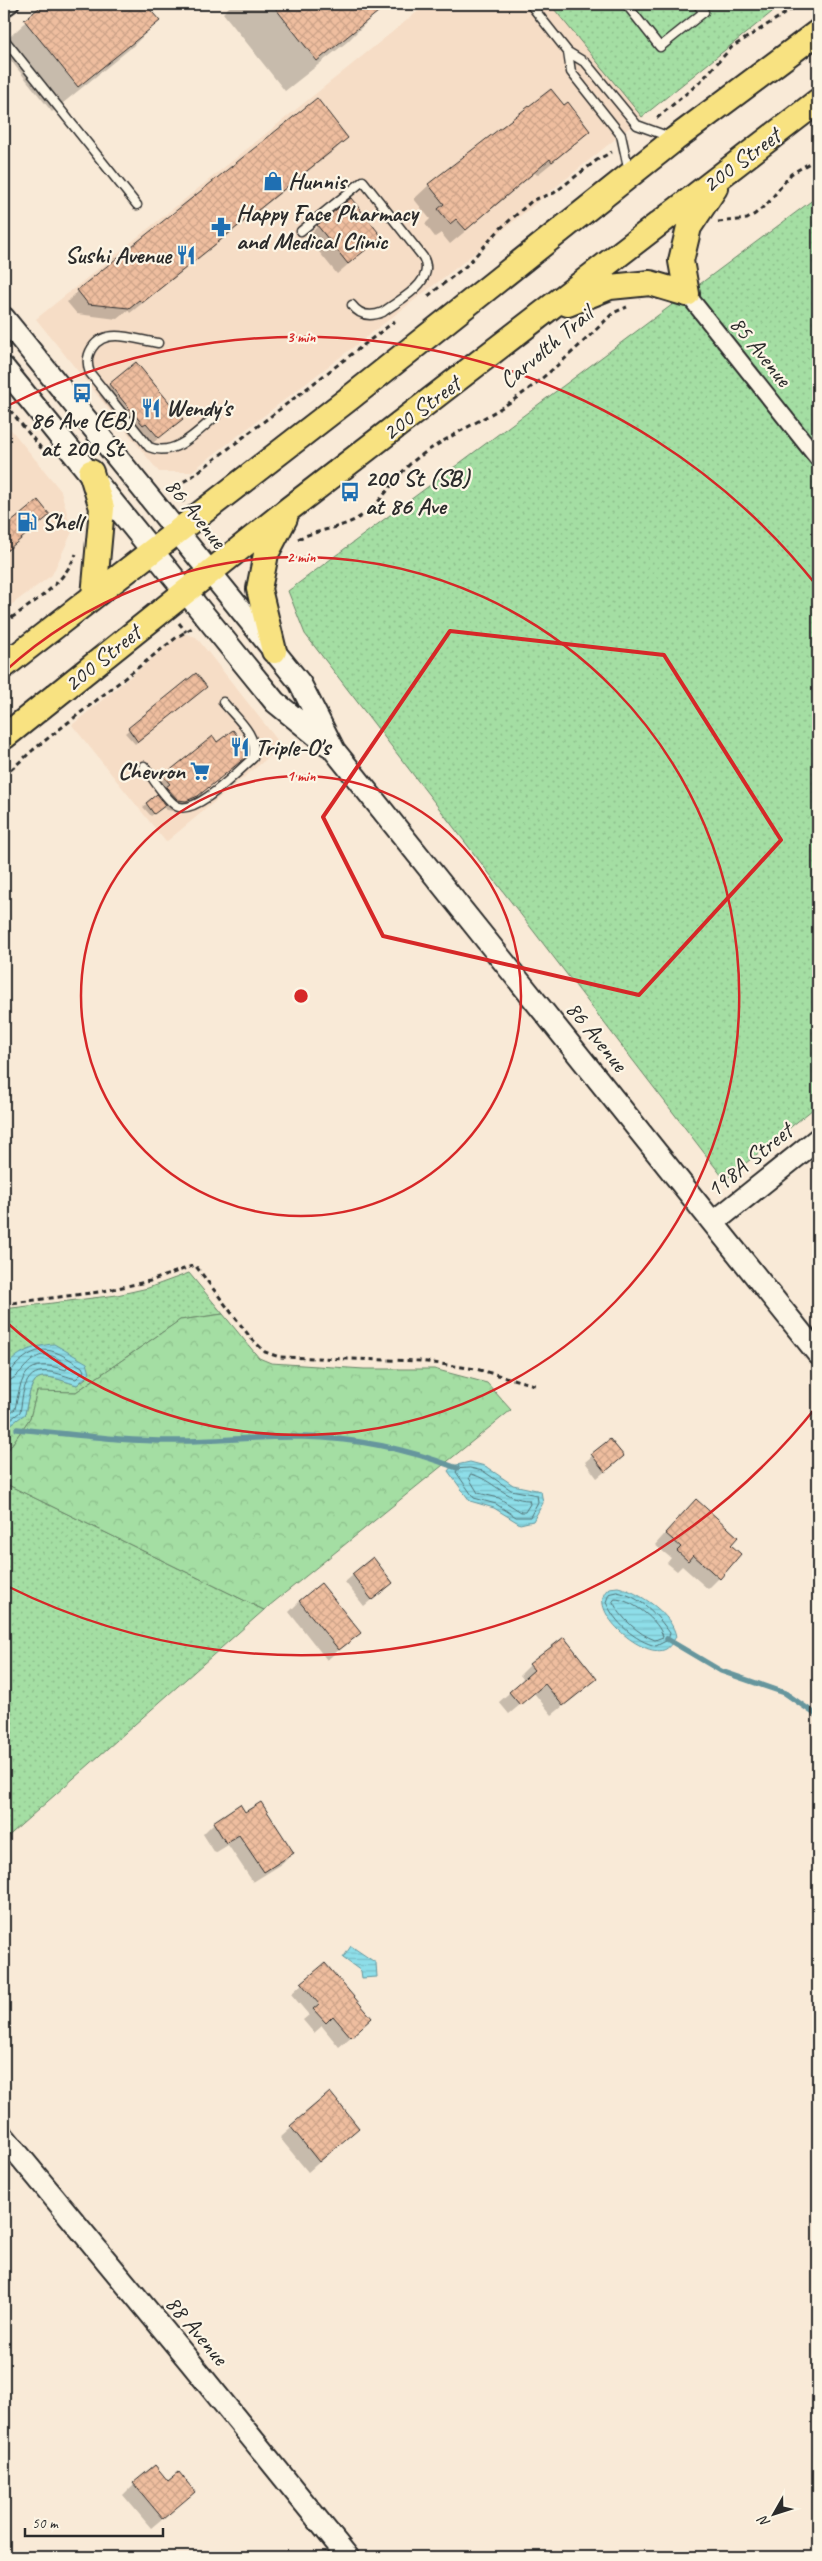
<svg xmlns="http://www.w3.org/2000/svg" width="822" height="2561" font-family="Caveat,sans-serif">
	<defs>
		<pattern id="grass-dots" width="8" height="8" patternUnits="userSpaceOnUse" patternTransform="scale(1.25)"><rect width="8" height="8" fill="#a4dea3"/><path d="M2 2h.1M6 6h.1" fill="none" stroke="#8dbf8c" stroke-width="1.8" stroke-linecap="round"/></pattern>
		<pattern id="forest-crowns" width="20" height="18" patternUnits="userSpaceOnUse" patternTransform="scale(1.25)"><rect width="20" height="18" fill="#a4dea3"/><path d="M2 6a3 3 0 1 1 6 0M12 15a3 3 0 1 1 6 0" fill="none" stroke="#8dbf8c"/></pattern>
		<pattern id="water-rules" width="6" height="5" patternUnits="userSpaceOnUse" patternTransform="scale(1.25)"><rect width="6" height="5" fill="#8edee9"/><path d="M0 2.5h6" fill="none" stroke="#7bbfc8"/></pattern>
		<pattern id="building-cross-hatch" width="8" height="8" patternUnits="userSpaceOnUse" patternTransform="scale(1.25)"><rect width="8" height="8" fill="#efbe9f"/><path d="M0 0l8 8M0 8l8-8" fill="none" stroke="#cda389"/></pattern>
	</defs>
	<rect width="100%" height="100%" fill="#f9ead7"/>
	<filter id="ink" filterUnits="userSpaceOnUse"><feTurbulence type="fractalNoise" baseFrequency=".02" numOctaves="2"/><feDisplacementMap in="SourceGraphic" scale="10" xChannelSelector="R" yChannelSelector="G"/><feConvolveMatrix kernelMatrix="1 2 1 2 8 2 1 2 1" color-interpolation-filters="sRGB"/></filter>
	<g filter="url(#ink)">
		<path fill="#f6ddc6" d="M427,4h355l-326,264 -265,204h-32l-123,-153z
			M4,421l57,70 11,41 -20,43 -48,35z
			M183,633l13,4 86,109 -116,96 -94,-117z"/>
		<path fill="url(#grass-dots)" stroke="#688467" d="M550,4h232l-140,113z
			M818,196v909l-93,75 -420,-546 -17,-43z
			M189,1273l34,41 -43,6 -104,72h-39l-7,26 -26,38v-40l2,6 19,-8c8,-44 11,-42 52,-29l9,-7 -76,-14 -6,11v-66l113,-14 31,-7z
			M4,1483l260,127 -260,230z"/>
		<path fill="url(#forest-crowns)" stroke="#688467" d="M223,1314l36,44 12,5 93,6h70l53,14 24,27 -247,200 -260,-127v-27l26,-38 7,-27 39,1 104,-72z"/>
		<path fill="url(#water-rules)" stroke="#66969d" d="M54,1344l33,19 3,10 -13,12c-41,-13 -44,-15 -52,29l-15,11 -4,-3 -2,-6c0,-13 -2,-28 0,-40 3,-22 32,-31 50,-32z
			M470,1462l15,4 28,19 28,6 2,12 -10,18 -13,3 -26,-16 -24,-7 -22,-30 4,-5z
			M618,1587c21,5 55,27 58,50 -3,4 -6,10 -10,12 -22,12 -83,-41 -57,-61z
			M351,1946l25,17 1,14 -15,1 -1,-7 -18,-13z"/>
		<path fill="#0003" d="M46,4h98l14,17 -26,26 -80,65 -48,-60v-10z
			M232,4h140l6,7 -31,31 -62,49 -62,-78z
			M551,91l38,40 -15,14 -37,30 -2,-2 -85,71 -9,-11 -6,4 -10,-13 5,-5 -16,-20 15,-14z
			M317,100l30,38 -11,11 -206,164 -2,-3 -11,9 -40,-5 -10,-12 11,-11z
			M318,226l62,11 -43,37 -30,-37z
			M110,384l71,35 -34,29 -13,-15 -3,2 -32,-40z
			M196,675l6,15 -67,54 -10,-11z
			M212,738l5,6 27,13 -59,50 -11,4 -7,-1 -4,-3 -12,9 -8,-9 15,-12 -5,-7z
			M610,1441l5,22 -18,15 -12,-16z
			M685,1511l44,34 -10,33 -11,11 -26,-23 -5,5 -10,-8 4,-5 -16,-13z
			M372,1559l19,24 -27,23 -19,-24z
			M300,1601l59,32 -32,27 -38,-48z
			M530,1665l66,14 -44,36 -18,-22 -25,21 -10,-12 25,-22 -4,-5z
			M245,1814l48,39 -11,11 -29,18 -25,-37 -13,8 -12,-19 11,-11z
			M302,1984l58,45 -21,18 -17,-21 -8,7 -11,-13 6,-5 -18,-21z
			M330,2094l28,34 -50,44 -28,-34z
			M134,2484l48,18 -31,26 -28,-33z"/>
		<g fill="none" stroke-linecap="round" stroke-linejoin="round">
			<path stroke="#537377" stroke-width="1" d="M4,1376c7,-1 7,-5 11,-10 26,-26 40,-16 67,1l2,4 -8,8c-16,-4 -41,-17 -50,5 -4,8 -4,19 -6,28l-9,7 -7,-2
				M4,1382c21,-1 28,-48 64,-16l-2,4c-41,-13 -44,5 -51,39l-4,3 -7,-1
				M470,1468l13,3 28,19 26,5 1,7 -8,15h-14l-20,-13 -22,-6 -18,-26 2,-3z
				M471,1474c21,5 34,26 58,26l1,4 -5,8h-4l-22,-14 -21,-5 -9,-15z
				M617,1592c25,5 39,22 53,41l-2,7 -12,6c-21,-5 -42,-24 -50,-44l3,-8z
				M615,1599c16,0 45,22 48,38l-8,3c-17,-6 -34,-22 -42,-38z"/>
			<path stroke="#66969d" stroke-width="5.5" d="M17,1429c54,5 109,13 163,12 40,0 81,-5 122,-4 53,1 106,12 155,31
				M667,1639l54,32 64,22 33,23"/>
		</g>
		<path fill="url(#building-cross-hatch)" stroke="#2b2b2b" d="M44,4h101l15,17 -82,66 -54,-67z
			M272,4h116l-71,57z
			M551,89l13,16 4,-3 22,29 -38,31 -2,-3 -84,71 -10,-11 -6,5 -12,-15 6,-5 -16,-20z
			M317,98l31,40 -206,165 -3,-3 -10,8 -41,-4 -11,-14z
			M351,198l31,39 -34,27 -31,-39z
			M136,362l47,57 -24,19 -13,-15 -3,2 -34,-41z
			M38,500l12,15 -46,38v-25z
			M196,673l11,14 -69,55 -10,-14z
			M233,730l15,19 -3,9 -47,38 -12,5 -8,-1 -12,-13 4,-3 -7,-8 50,-40 4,6z
			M157,794l9,11 -12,9 -8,-11z
			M610,1439l14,17 -19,16 -14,-18z
			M696,1499l42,38 -7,8 10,9 -21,25 -27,-24 -5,6 -11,-10 4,-4 -16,-14z
			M373,1557l20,26 -21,17 -20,-26z
			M321,1583l40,50 -22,17 -40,-49z
			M564,1637l33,42 -34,27 -18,-22 -25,21 -11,-13 25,-22 -5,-6z
			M261,1802l33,51 -30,19 -25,-37 -13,8 -13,-21 27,-18 5,8z
			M325,1963l47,55 -21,19 -18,-21 -7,7 -13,-14 6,-5 -18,-21z
			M330,2092l29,36 -40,34 -29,-36z
			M155,2465l13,16 11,-9 16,20 -32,27 -30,-36z"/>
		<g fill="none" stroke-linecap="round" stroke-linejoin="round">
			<defs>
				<path id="lane" d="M530,4l38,48 18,11 51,62 33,12
					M626,4l34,43 44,-35 -7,-8
					M4,39l133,166
					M568,52l3,20 50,63 8,37
					M301,231l62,-50 60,76c14,25 -23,42 -40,55 -12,5 -23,4 -31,-7
					M158,343c-13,-2 -29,-7 -42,-7 -22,0 -33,19 -26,37l59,74c26,11 49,-16 67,-31
					M4,647l13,1
					M144,766c9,12 19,30 31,39 18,14 64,-35 78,-47 6,-23 -17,-40 -30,-56
					M4,2161l10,-8"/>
				<path id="street" d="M4,9l7,-5
					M687,294l131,165"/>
				<path id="secondary" d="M4,318l296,365 34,67 484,604
					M4,368l271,334 53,43
					M713,1223l105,-84
					M4,2137l187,226 157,194"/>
				<path id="primary" d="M568,304l42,-17 40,-4 37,11 -6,-33 8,-34 26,-39
					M91,472l11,36 -8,88
					M274,651l-15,-62 7,-35 19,-36
					M4,666l347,-269 324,-258 143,-107
					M4,737l285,-228 529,-408"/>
			</defs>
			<use href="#lane" stroke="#2b2b2b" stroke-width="11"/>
			<use href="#street" stroke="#2b2b2b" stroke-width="19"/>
			<use href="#secondary" stroke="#2b2b2b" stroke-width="25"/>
			<use href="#primary" stroke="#2b2b2b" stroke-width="28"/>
			<path stroke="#2b2b2b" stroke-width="3" stroke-dasharray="5 4" stroke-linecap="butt" d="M657,118l43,-36 32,-35 68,-43
				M718,222l29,-3 8,-5 13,-11 23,-29 27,-16
				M428,296l38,-30 35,-38 32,-28 21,-7 43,-33 15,-8
				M4,403l41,50
				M172,487l12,15
				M168,490l22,-12 205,-157
				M207,533l9,11
				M298,539c21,-10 42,-10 60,-21 25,-14 36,-42 58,-59 35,-26 76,-42 110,-68 30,-23 60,-51 87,-78l14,-6
				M4,623c28,-20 58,-36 72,-69
				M179,623l7,9
				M4,776l29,-26 144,-113 15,-9
				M4,1304l95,-12 51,-11 45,-16 55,72 15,15 14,5 141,4 56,8 62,17"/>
			<use href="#lane" stroke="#fcf5e5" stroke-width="8"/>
			<use href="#street" stroke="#fcf5e5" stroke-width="15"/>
			<use href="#secondary" stroke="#fcf5e5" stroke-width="21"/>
			<use href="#primary" stroke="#f8e281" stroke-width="24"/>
		</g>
	</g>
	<path fill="none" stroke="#d62828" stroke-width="4" stroke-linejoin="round" d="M450,631l214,24 117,185 -142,155 -256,-59 -60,-119z"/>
	<g fill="none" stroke="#d62828" stroke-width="2.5">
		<circle cx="301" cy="996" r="220"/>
		<path d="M4 672A439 439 0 1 1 4 1320"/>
		<path d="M817 1406A659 659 0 0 1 7 1586M7 406A659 659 0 0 1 817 586"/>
	</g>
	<defs>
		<symbol id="shop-bare" viewBox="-9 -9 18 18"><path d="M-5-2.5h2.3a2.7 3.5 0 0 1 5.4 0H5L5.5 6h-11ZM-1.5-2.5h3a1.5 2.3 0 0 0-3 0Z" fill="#1f6fb2" stroke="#fcf5e5" stroke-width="2.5" paint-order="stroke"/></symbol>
		<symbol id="pharmacy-bare" viewBox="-9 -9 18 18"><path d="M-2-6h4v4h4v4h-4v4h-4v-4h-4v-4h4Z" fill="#1f6fb2" stroke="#fcf5e5" stroke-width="2.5" paint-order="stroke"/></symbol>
		<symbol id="restaurant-bare" viewBox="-9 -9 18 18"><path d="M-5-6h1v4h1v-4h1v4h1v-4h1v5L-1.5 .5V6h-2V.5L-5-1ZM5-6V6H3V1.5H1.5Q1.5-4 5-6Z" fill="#1f6fb2" stroke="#fcf5e5" stroke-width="2.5" paint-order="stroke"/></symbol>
		<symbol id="bus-bare" viewBox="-9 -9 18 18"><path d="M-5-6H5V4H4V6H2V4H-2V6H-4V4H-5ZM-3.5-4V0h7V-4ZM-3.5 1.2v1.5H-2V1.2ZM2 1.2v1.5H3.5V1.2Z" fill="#1f6fb2" stroke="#fcf5e5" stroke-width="2.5" paint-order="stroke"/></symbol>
		<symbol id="fuel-bare" viewBox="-9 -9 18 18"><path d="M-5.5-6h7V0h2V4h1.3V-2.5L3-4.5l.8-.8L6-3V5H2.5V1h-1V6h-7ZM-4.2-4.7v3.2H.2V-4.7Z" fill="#1f6fb2" stroke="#fcf5e5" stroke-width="2.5" paint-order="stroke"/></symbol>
		<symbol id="supermarket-bare" viewBox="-9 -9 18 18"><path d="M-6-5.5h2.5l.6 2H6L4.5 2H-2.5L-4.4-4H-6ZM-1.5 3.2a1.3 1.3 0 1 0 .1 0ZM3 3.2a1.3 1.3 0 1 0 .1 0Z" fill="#1f6fb2" stroke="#fcf5e5" stroke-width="2.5" paint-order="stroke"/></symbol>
	</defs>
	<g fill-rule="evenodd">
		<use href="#shop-bare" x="259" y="167" width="28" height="28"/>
		<use href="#pharmacy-bare" x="207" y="213" width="28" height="28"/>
		<use href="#restaurant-bare" x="172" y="241" width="28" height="28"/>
		<use href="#bus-bare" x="68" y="379" width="28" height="28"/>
		<use href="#restaurant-bare" x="137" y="394" width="28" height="28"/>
		<use href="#bus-bare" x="336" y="478" width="28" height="28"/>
		<use href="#fuel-bare" x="13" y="508" width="28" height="28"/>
		<use href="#restaurant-bare" x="226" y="733" width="28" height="28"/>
		<use href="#supermarket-bare" x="186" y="757" width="28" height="28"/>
	</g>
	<g text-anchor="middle" stroke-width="4.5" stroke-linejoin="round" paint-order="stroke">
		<g font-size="24" fill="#2b2b2b" stroke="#fcf5e5">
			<text transform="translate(741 160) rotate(-37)" y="8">200 Street</text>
			<text transform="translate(546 347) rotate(-40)" y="8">Carvolth Trail</text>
			<text transform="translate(761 351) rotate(51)" y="8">85 Avenue</text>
			<text transform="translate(421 408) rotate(-37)" y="8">200 Street</text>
			<text transform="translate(196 513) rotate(51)" y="8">86 Avenue</text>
			<text transform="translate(102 658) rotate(-39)" y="8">200 Street</text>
			<text transform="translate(597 1036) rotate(51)" y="8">86 Avenue</text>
			<text transform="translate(749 1160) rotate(-39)" y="8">198A Street</text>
			<text transform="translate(197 2330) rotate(50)" y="8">88 Avenue</text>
		</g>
		<g font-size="24" font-weight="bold" fill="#2b2b2b" stroke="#fcf5e5" text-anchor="start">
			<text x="288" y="189">Hunnis</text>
			<text x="236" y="221">Happy Face Pharmacy<tspan x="236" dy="28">and Medical Clinic</tspan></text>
			<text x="171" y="263" text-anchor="end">Sushi Avenue</text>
			<text x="166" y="416">Wendy's</text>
			<text x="82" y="428" text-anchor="middle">86 Ave (EB)<tspan x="82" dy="28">at 200 St</tspan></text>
			<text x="365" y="486">200 St (SB)<tspan x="365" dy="28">at 86 Ave</tspan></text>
			<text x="42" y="530">Shell</text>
			<text x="255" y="755">Triple-O's</text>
			<text x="185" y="779" text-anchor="end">Chevron</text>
		</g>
	</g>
	<circle cx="301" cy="996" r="8" fill="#d62828" stroke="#fcf5e5" stroke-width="2.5"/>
	<g font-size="15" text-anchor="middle" font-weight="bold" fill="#d62828" stroke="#fcf5e5" stroke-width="4.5" stroke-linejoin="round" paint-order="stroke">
		<text x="301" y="342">3 min</text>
		<text x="301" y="562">2 min</text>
		<text x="301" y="781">1 min</text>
	</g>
	<rect width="822" height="2561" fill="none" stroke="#fcf5e5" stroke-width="20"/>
	<rect x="10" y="10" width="802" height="2541" fill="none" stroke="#2b2b2b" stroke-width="2" filter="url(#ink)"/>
	<g transform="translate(774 2514) rotate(231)" stroke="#fcf5e5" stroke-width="4" paint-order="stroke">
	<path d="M0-4L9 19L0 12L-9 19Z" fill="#2b2b2b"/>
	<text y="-8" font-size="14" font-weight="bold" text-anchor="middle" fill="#2b2b2b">N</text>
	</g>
	<path d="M25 2528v8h138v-8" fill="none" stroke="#2b2b2b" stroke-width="2.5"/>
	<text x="32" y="2528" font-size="15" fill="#2b2b2b" stroke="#fcf5e5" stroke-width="4" paint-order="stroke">50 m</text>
</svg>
